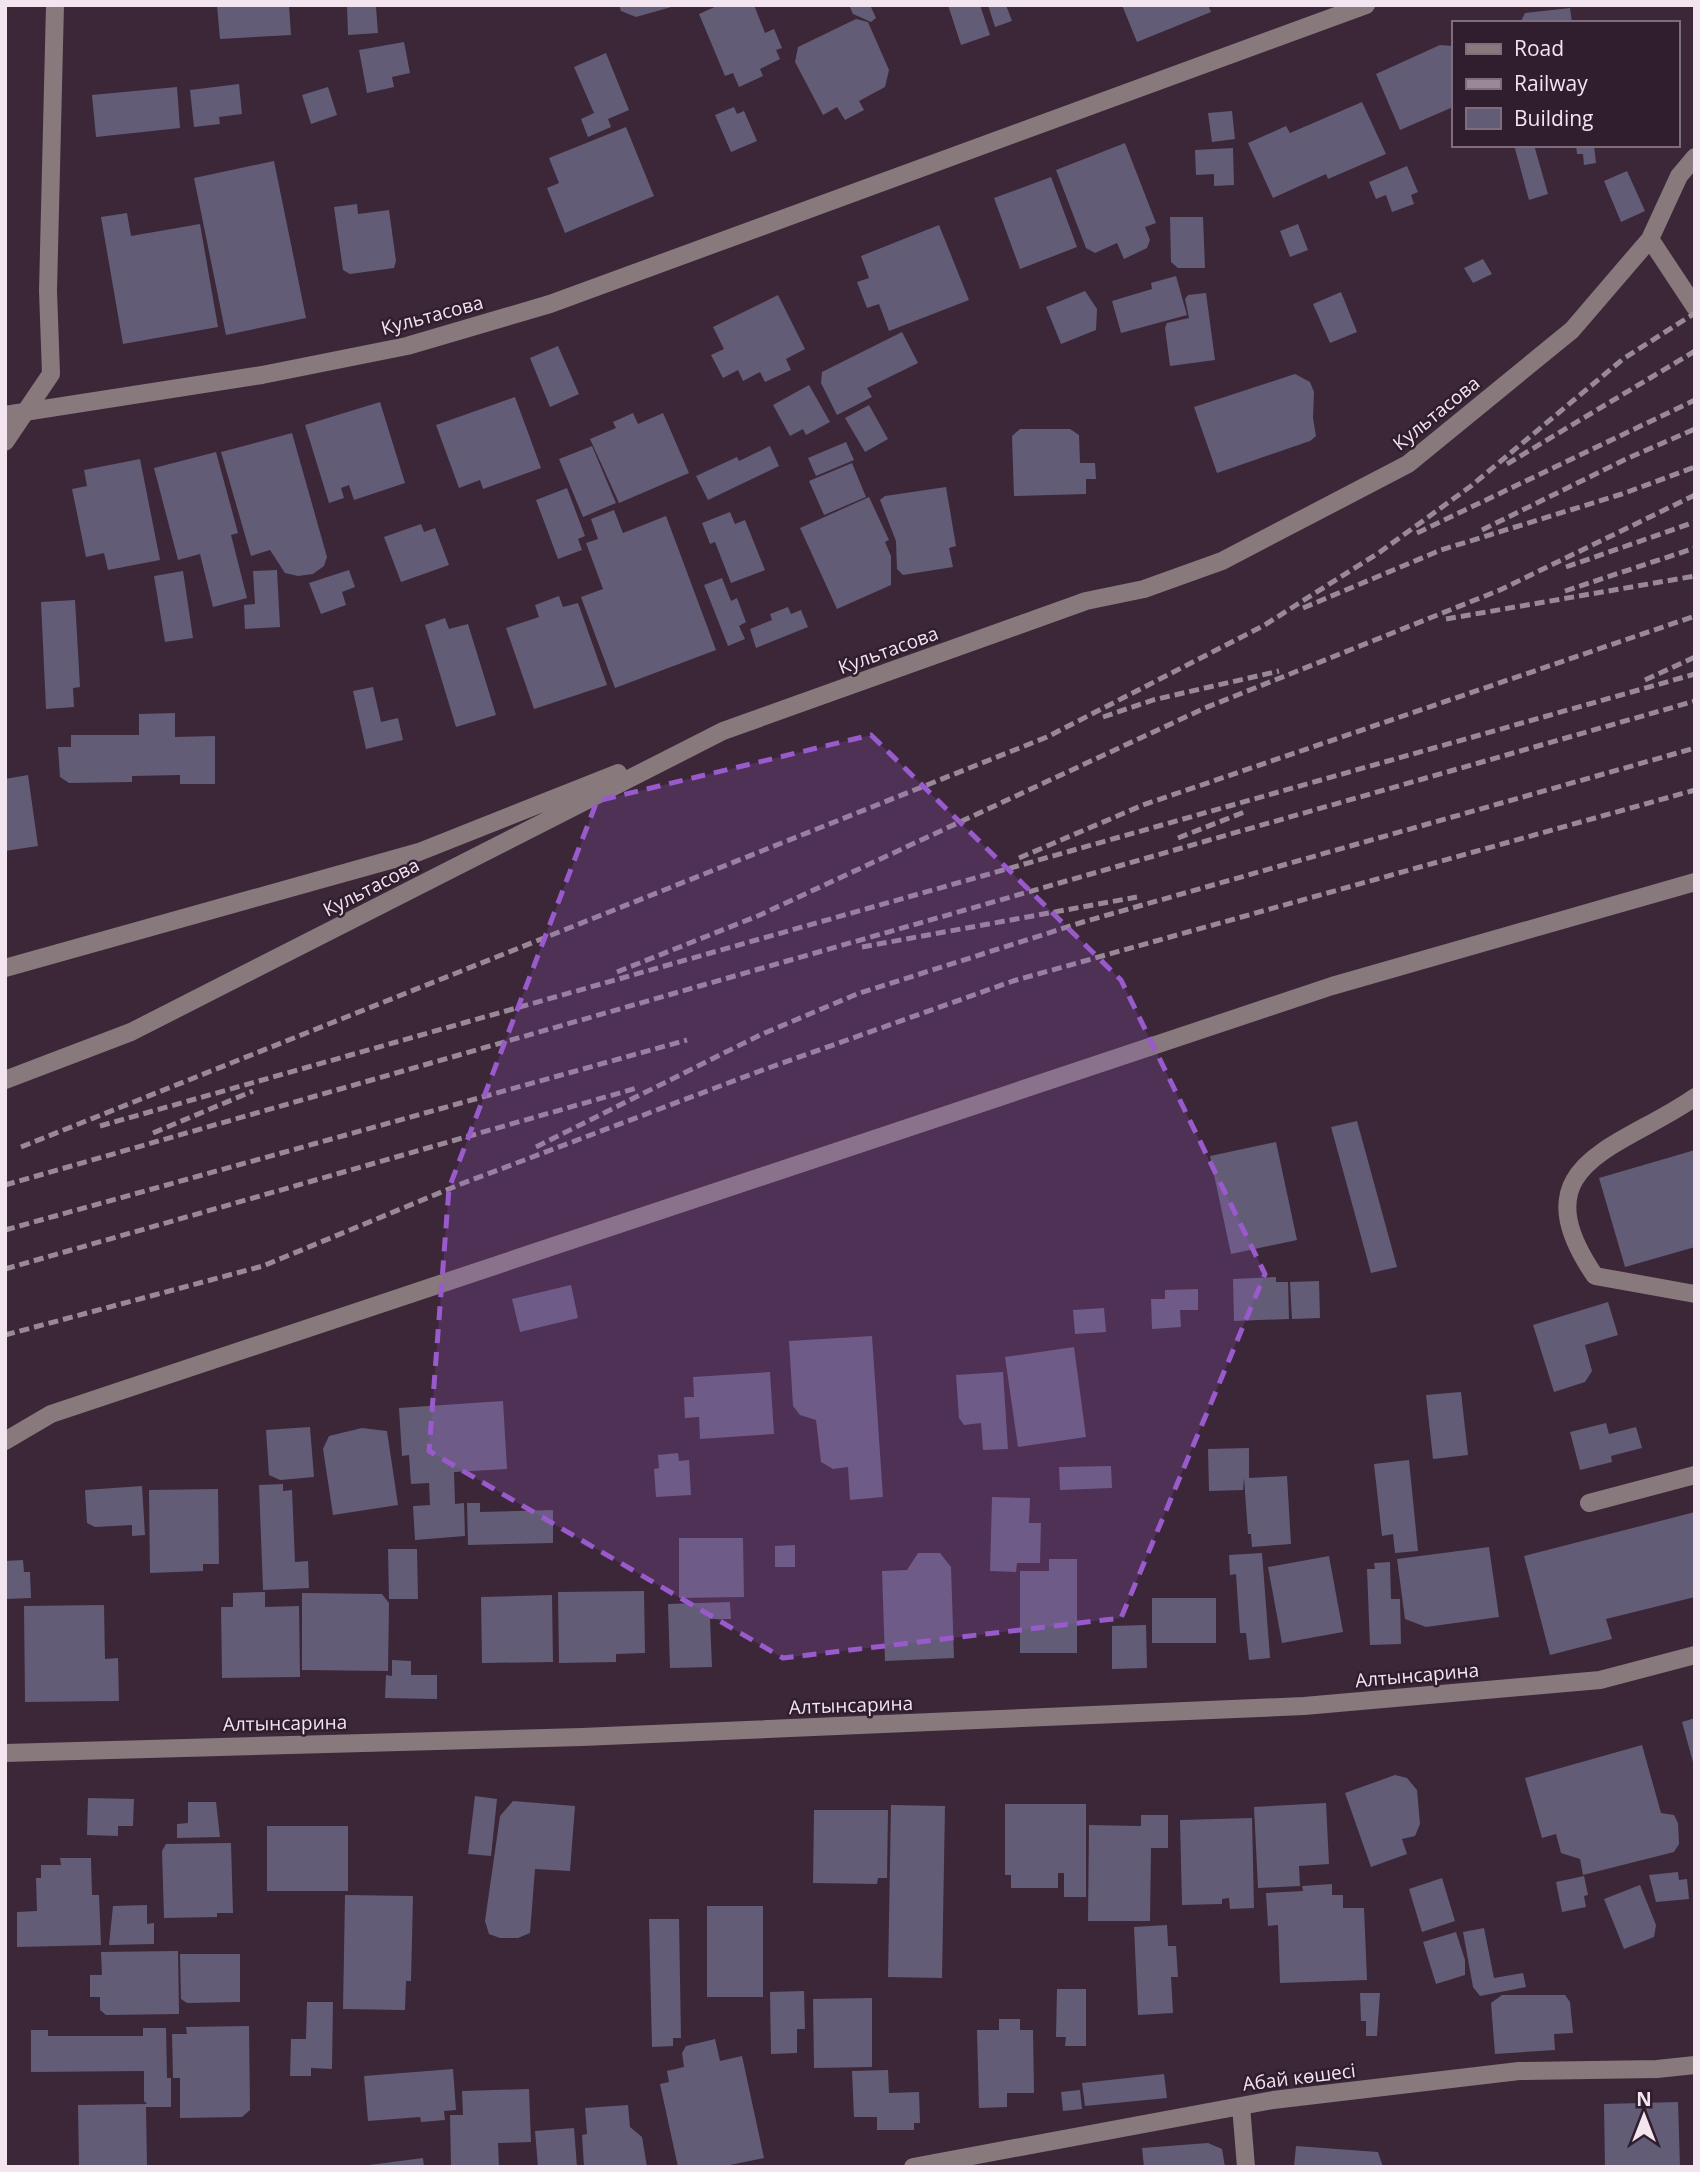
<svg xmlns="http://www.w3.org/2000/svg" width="1700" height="2172" font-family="'Open Sans',sans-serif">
	<rect width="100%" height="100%" fill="#3b2738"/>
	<path fill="#635c76" d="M217,5h72l2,30 -71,4z
		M347,5l29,2 2,26 -30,2z
		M619,5h56v1l-39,11 -15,-6z
		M719,5h35l11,28 9,-4 8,19 -6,2 4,9 -20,10 3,7 -24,11 -6,-14 -8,3 -26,-62z
		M849,5h21l6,13 -5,4 -18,-8z
		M948,5h32l10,30 -29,10z
		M988,5h18l6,16 -17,6z
		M1122,5h86l3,7 -74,30z
		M1570,8l2,15h-52l5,-10z
		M856,19l12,3 21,48 -4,17 -26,14 5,9 -19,10 -8,-13 -14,8 -28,-53 3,-15z
		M404,42l6,31 -18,4 2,10 -27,6 -8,-43z
		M1440,45l13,1v61l-53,23 -24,-56z
		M606,53l23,57 -21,9 3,8 -23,10 -7,-18 13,-6 -20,-46z
		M239,84l3,30 -23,3 1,7 -26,3 -4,-37z
		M177,87l3,41 -84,9 -4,-42z
		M328,87l9,28 -26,9 -9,-29z
		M1362,102l24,52 -58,25 -2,-5 -53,24 -25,-55 38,-17 4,7z
		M734,107l3,7 7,-3 13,30 -26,11 -16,-37z
		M1232,111l3,28 -23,3 -4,-29z
		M626,127l28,69 -89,37 -18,-45 12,-5 -10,-25z
		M1125,143l31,80 -11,4 5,13 -3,8 -23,11 -7,-16 -22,10 -9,-5 -30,-78z
		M1514,145h20l14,49 -19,6z
		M1576,145h18l2,18 -12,2 -1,-11h-6z
		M1233,148l1,37 -20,1v-12l-18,1 -1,-25z
		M274,161l32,157 -80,17 -32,-157z
		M1407,166l11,26 -7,3 3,9 -22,8 -6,-17 -10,4 -7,-17z
		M1627,171l18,40 -24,11 -17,-41z
		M1051,177l26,70 -57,22 -26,-71z
		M357,204l1,10 31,-4 7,51 -2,7 -44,6 -7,-4 -9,-63z
		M127,213l4,23 69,-12 18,103 -95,17 -22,-127z
		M1170,217h33l2,51h-27l-7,-6z
		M1298,224l10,26 -18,7 -10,-26z
		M939,225l30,75 -80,31 -10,-27 -12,4 -10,-26 12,-4 -8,-22z
		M1483,259l9,15 -19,9 -9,-15z
		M1176,276l11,39 -66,18 -9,-32 40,-12 -1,-6z
		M1085,291l12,18 -1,21 -35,14 -15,-37z
		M1341,292l16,40 -27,11 -17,-39z
		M1206,293l9,67 -45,6 -5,-38 2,-5 22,-5 -4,-19 3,-4z
		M778,295l27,54 -19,10 5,11 -26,12 -5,-10 -17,9 -5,-11 -15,8 -12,-23 13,-6 -11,-22z
		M902,332l16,31 -51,25 5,9 -35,18 -16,-32 1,-11z
		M558,346l21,48 -29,13 -20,-49z
		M1295,374l15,8 4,10 -1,26 3,18 -6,5 -93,32 -23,-66z
		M809,385l21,37 -24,13 -3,-6 -13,7 -17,-31z
		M515,397l26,71 -58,21 -3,-9 -21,8 -23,-63z
		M380,402l25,81 -51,17 -5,-15 -8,3 3,10 -15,5 -24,-78z
		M869,405l19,34 -23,13 -20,-34z
		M633,413l5,11 25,-11 26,60 -70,30 -29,-64 26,-11 -3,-6z
		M1020,429h50l9,6 1,28h15l1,16h-10v15l-72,2 -2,-60z
		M292,433l35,124 -3,9 -11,8 -15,2 -13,-3 -15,-23 -19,6 -30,-104z
		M846,442l8,18 -38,16 -8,-18z
		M592,446l24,57 -33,14 -24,-58z
		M770,446l9,20 -71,34 -12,-24 41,-19 2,4z
		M216,452l22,81 -7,2 16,63 -34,9 -13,-53 -22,6 -24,-92z
		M140,459l20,101 -52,10 -4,-17 -18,4 -14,-68 15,-3 -3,-16z
		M852,463l14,34 -42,18 -15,-34z
		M946,487l10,59 -7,2 4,19 -50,8 -6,-6 -1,-28 -16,-41 5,-4z
		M567,488l18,48 -7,3 4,11 -24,9 -22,-59z
		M869,497l20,43 -4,2 6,14v29l-54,24 -37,-81z
		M614,510l9,23 43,-17 50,134 -101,38 -34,-91 22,-8 -17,-46 12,-4 -7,-20z
		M730,512l5,12 10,-4 20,50 -34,13 -16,-41 -5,2 -8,-21z
		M421,524l3,8 11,-4 14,37 -48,17 -17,-45z
		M277,570l3,57 -35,2 -1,-24 11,-1 -2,-33z
		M349,570l6,17 -13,5 4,13 -25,9 -12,-31z
		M183,571l10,67 -28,4 -11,-66z
		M722,578l9,23 6,-3 9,24 -7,4 6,13 -17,7 -24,-61z
		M559,596l4,11 15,-4 29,82 -73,24 -28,-81 33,-11 -4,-12z
		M75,600l5,87 -7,1 1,19 -28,2 -5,-107z
		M788,607l3,7 10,-4 7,17 -52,21 -6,-19 22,-9 -2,-6z
		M445,618l4,11 19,-5 28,91 -40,12 -31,-102z
		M373,687l8,35 17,-4 5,22 -37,9 -13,-58z
		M175,713v24l40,-1v48h-35v-9l-48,1v6l-63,1 -9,-6 -2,-30h13v-12h68v-21z
		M28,775l10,71 -33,5v-72z
		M1357,1121l40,146 -26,6 -40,-146z
		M1276,1142l21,98 -66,14 -21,-98z
		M1695,1150v97l-70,20 -26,-89z
		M1276,1277v5h12l1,37 -55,2 -1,-42z
		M1319,1281l1,37 -28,1 -2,-37z
		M571,1285l7,33 -58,14 -8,-33z
		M1198,1289v21h-18l1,17 -29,2 -1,-30h14v-9z
		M1608,1302l10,33 -33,10 7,26 -7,11 -31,10 -21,-67z
		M1104,1308l2,24 -31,2 -2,-24z
		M872,1336l11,161 -33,3 -2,-33 -15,2 -12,-7 -5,-42 -16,-5 -7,-9 -4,-65z
		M1074,1347l12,90 -68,10 -13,-90z
		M770,1372l4,62 -74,5 -1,-22 -14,1 -1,-21h10l-1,-20z
		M1003,1372l5,77 -25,1 -2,-27 -17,2 -5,-7 -3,-43z
		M1461,1392l7,63 -35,4 -7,-64z
		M503,1401l4,68 -53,3 1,32 9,-1 1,33 -50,4 -2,-34 17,-1 -1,-22 -18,1 -2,-29 -7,1 -3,-48z
		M1606,1423l3,11 27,-7 6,21 -31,8 1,6 -32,8 -10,-38z
		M310,1427l4,50 -34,3 -11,-5 -3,-45z
		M362,1428l25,3 11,74 -65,10 -10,-66 6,-13z
		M1249,1448v30l38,-2 4,68 -39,3 -1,-13h-3l-4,-56 -1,12 -34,1 -1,-42z
		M678,1453l1,8 10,-1 2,35 -35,2 -2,-28 5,-1 -1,-13z
		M1409,1460l9,91 -23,2 -2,-19 -11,2 -8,-72z
		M1111,1466l1,22 -52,2 -1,-23z
		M283,1484v7l9,-1 3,72 13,-1 1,27 -46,2 -4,-105z
		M142,1486l3,49 -13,1v-11l-37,2 -8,-4 -2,-33z
		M218,1489l1,75h-16v7l-53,2 -1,-83z
		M992,1497l38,1 -1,25h12l-1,40h-23l-1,9 -26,-1z
		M467,1503h13v9l73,-2v33l-85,2z
		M1695,1512v85l-89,22 6,20 -62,16 -26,-99z
		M679,1538h64l1,59 -65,1z
		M795,1545v22h-20v-21z
		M1489,1547l10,70 -73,10 -21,-8 -8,-60z
		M388,1549h29l1,50h-29z
		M918,1553h22l11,14 3,91 -69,3 -3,-90 25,-1z
		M1262,1553l8,105 -21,2 -3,-27h-6l-4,-59 -6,1 -1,-20z
		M1329,1556l14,76 -61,11 -14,-76z
		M1049,1559h28v94h-57v-82h29z
		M23,1560l1,12h6l1,26 -26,1v-38z
		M1390,1562l1,37h9l1,45 -31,1 -3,-76h8l-1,-6z
		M644,1591l1,62 -29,1v8l-57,1 -1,-71z
		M265,1592v15l34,-1 1,71 -78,1 -1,-71h12v-14z
		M302,1593l80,1 7,9 -1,68 -86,-1z
		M552,1595l1,67 -71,1 -1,-66z
		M1152,1598h64v45h-64z
		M730,1602l1,17h-21l2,48 -42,1 -2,-64z
		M104,1605l1,54 13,-1 1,43 -94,1 -1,-96z
		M1146,1625l1,43 -35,1v-43z
		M392,1660l19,1v14h26v24l-52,-1 1,-23 6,1z
		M1695,1718v48h-1l-12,-44z
		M1642,1745l19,68 13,2 4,8 1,21 -5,8 -91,23 -3,-16 -19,-6 -5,-19 -14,4 -17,-60z
		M1395,1775l12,3 10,12 3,34 -5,12 -13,3 5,15 -36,13 -26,-74z
		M475,1796l22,3 -6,57 -23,-2z
		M88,1798l46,1 -1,27h-15v10l-31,-1z
		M513,1801l62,5 -5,65 -35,-2 -5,64 -12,5h-18l-11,-4 -4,-13 15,-105z
		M188,1802h28l4,35 -43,1v-14l11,-1z
		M1326,1803l3,61 -30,2 1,20 -42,2 -4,-81z
		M1005,1804h81v93h-22v-24h-6v15h-47v-13h-6z
		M891,1805l54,1 -3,172 -54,-1z
		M814,1810h74l-1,68h-9l-1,6 -64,-1z
		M1141,1815h27v33h-17l-1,73h-62l1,-96 52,1z
		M1252,1818l2,90 -24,1 -1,-11 -7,1v5l-40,1 -2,-85z
		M267,1826h81v65h-81z
		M231,1843l2,70h-16v4l-53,1 -2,-67 4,-7z
		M60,1858h31l1,37h7l2,50 -84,2v-35l20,-1 -1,-33h5v-13h20z
		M1678,1872l1,8 8,-1 2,20 -33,3 -7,-27z
		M1584,1876l4,19 -4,1 2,11 -24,5 -6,-30z
		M1442,1878l13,43 -33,11 -13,-43z
		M1332,1884v11h11v13h21l3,72 -87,3 -2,-58 -10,1 -2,-33 37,-2 -1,-5z
		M1640,1885l16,40 -2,12 -30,12 -20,-50z
		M345,1895l68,1 -2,85h-5l-1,29 -62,-1z
		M147,1905v19l7,-1v21l-45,1 4,-39z
		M707,1906h56v91h-56z
		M649,1919h30l2,119h-8v8l-21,1z
		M1167,1925l1,21h8l2,31h-7l2,36 -35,2 -4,-88z
		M1484,1928l10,50 29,-5 3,14 -46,9 -7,-9 -10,-55z
		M1456,1932l9,28v15l-29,9 -13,-42z
		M178,1951l1,63 -73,1 -6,-5v-13h-10v-22h12l-1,-23z
		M180,1954h60v48l-53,1 -6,-4z
		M1057,1989h29v57h-21l1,-9h-10z
		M804,1991l1,38h-8v24l-26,1 -1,-62z
		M1360,1993h20l-3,43h-11v-15h-5z
		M1502,1995h63l5,7 3,31 -19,1 1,16 -60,4 -4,-51z
		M872,1998v69l-58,1 -1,-69z
		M307,2002h26l-1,67 -21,-1v8h-21l1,-37h15z
		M999,2019h21v11h13l1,63h-27v14l-28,1 -2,-78h22z
		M249,2026l1,84 -8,7 -62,1v-40h-7l-1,-44h15l-1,-7z
		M143,2028h23l1,50h4v29h-25l1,60h-68l-1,-62 69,-1 -3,-3v-30l-113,1v-42h17v6h95z
		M715,2039l5,22 22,-5 22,102 -44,9h-42l-18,-83 9,-2 -2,-11 17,-4 -2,-14 4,-7z
		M453,2069l3,41 -12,1 1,9 -24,2 -1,-5 -52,4 -4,-45z
		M888,2070l1,23 30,-1 1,31h-6v7h-37v-13h-23l-2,-46z
		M1164,2074l3,24 -82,8 -3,-23z
		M529,2089l2,53 -33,1 1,24h-48l-1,-52h13l-1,-24z
		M1080,2090l2,19 -19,2 -2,-19z
		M1678,2102l2,65h-75l-1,-63z
		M628,2105l2,22 12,10 5,30h-63l-2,-32 5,-1 -2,-26z
		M574,2128l3,39h-39l-3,-36z
		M1208,2143l14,6 3,18h-81l-2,-19z
		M1296,2146l82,6 5,15h-89z
		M423,2158l1,9h-55v-2z"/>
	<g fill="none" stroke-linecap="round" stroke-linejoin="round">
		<path stroke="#88797c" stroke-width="18" d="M1650,239l45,68
			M5,415l257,-40 145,-29 143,-42 816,-299
			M5,442l46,-68 -3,-83 7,-286
			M5,968l414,-116 199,-79
			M5,1080l126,-48 592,-301 363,-130 58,-12 78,-28 186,-97 164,-134 78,-91 29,-63 16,-19
			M1695,1097c-74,52 -178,65 -100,179l100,18
			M5,1441l46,-27 1281,-428 363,-104
			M1589,1503l106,-28
			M5,1753l577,-16 722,-31 296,-26 95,-25
			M1241,2106l5,61
			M913,2167l360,-67 246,-29 138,-2 38,-4"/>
		<path stroke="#998997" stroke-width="5" stroke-dasharray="10 5" stroke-linecap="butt" d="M1507,464l188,-113
			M1482,530l144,-71 69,-30
			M1417,533l278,-133
			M1566,567l129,-45
			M1565,591l130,-43
			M1303,608l138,-58 181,-56 73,-27
			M1446,619l249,-43
			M1645,680l50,-23
			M1103,717l50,-17 126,-29
			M1178,838l69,-27
			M1019,858l124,-53 552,-189
			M862,947l275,-50
			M617,972l143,-57 445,-207 295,-118 195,-95
			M100,1126l1595,-452
			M153,1133l100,-42
			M21,1147l1026,-410 216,-111 117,-74 91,-66 152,-127 72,-46
			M536,1147l224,-112 97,-41 226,-72 612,-174
			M5,1185l1690,-484
			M5,1230l682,-190
			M5,1269l632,-181
			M5,1335l258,-69 198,-82 299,-113 253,-90 682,-191"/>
	</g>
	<path fill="#995acb" fill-opacity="0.2" stroke="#995acb" stroke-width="5" stroke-dasharray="14 9" stroke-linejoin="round" d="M871,735l250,245 144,294 -144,344 -338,40 -354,-207 20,-263 148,-387z"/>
	<g text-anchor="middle" stroke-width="5" stroke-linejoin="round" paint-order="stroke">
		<g font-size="19" fill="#f2e5f0" stroke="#301d2e">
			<text transform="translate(432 315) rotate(-15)" y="7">Культасова</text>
			<text transform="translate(1436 413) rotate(-39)" y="7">Культасова</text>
			<text transform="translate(888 650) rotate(-20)" y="7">Культасова</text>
			<text transform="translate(371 887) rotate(-27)" y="7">Культасова</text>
			<text transform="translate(1417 1675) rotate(-5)" y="7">Алтынсарина</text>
			<text transform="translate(851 1705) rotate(-2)" y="7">Алтынсарина</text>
			<text transform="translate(285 1723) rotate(-1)" y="7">Алтынсарина</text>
			<text transform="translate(1299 2077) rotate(-7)" y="7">Абай көшесі</text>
		</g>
	</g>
	<rect width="1700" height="2172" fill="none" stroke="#f2e5f0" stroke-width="14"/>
	<rect x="1452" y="21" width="228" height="126" fill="#301d2e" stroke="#7e6d7c" stroke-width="2"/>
	<rect x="1466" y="44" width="35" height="10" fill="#88797c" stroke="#7e6d7c" stroke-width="2"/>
	<text x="1514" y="56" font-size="21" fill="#f2e5f0">Road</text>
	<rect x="1466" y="79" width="35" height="10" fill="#998997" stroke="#7e6d7c" stroke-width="2"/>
	<text x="1514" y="91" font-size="21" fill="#f2e5f0">Railway</text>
	<rect x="1466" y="108" width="35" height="21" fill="#635c76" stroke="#7e6d7c" stroke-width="2"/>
	<text x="1514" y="126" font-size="21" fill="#f2e5f0">Building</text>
	<g transform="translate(1644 2116)" stroke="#301d2e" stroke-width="5" paint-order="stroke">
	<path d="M0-5L12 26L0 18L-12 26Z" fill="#f2e5f0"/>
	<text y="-10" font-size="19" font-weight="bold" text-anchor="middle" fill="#f2e5f0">N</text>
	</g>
</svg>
